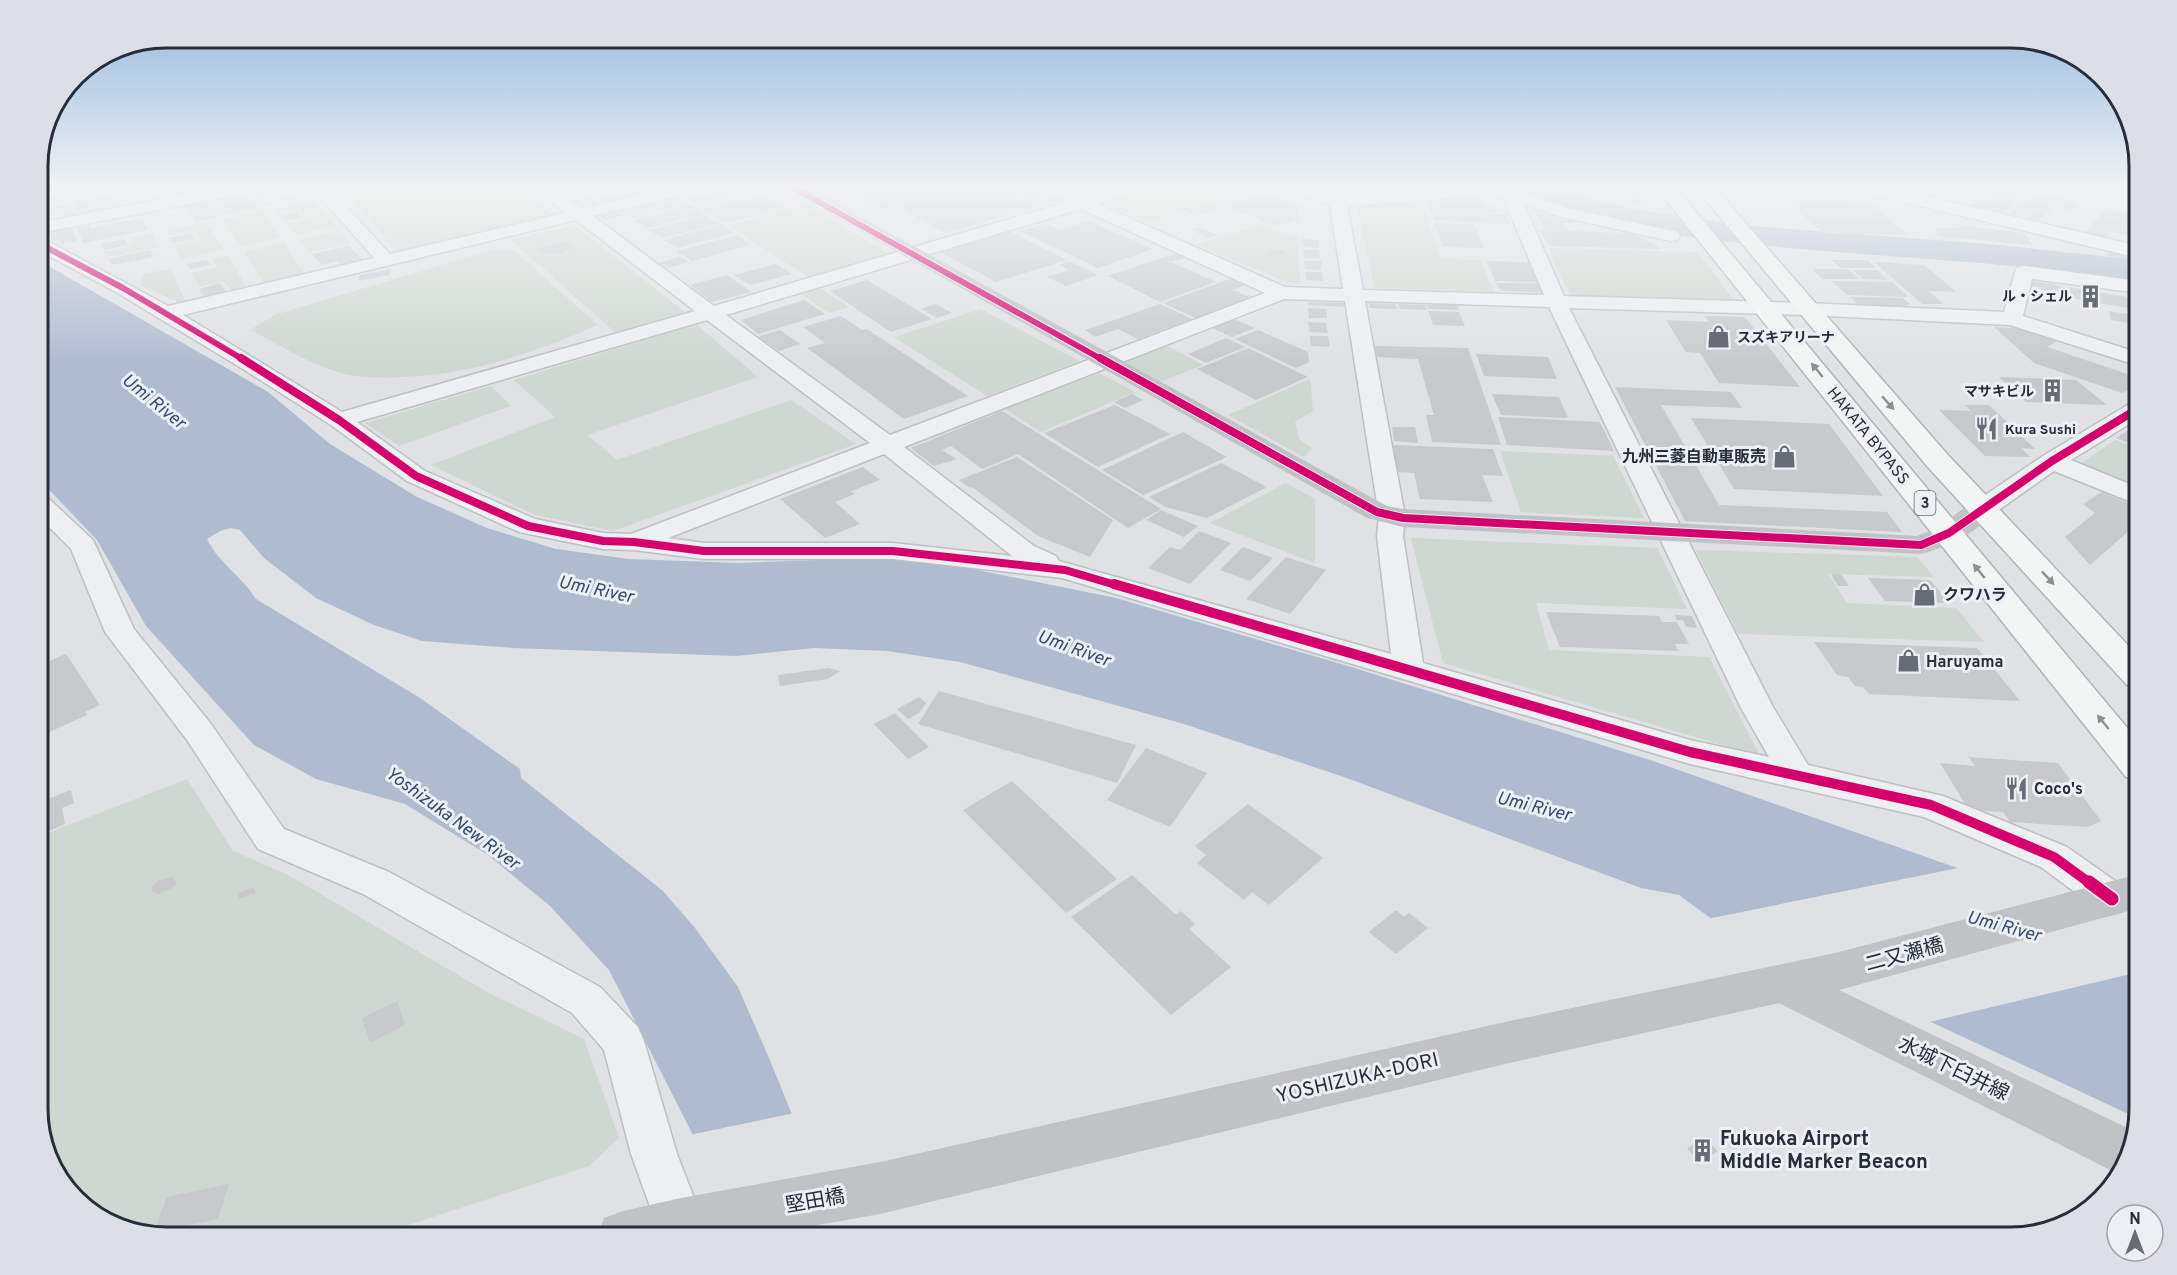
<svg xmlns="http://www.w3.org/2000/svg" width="2177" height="1275" font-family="Overpass,'Noto Sans JP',sans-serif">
	<rect width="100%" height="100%" fill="#dfe1e4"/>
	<path fill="#ced7d0" d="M342,187h177l35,30 -157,35z
		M1157,187h116l-51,17 -8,-3 -65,21 -46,-18z
		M1421,200l20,59 39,1 14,32 -119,-4 -19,-82z
		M313,201l23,25 -41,9 -9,-12 21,-4 -7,-10 -23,4 -2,-4z
		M805,205l84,49 -81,23 -80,-52z
		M262,211l18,27 -41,8 -16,-27z
		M206,223l18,27 -43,9 -6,-14 25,-5 -5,-9 -26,5 -2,-6z
		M1261,224l37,14 2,46h-8l-95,-39z
		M574,225l111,87 -68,22 -106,-94z
		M340,231l10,12 -40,9 -11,-12z
		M152,234l6,13 -51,10 -4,-5 29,-6 -2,-8z
		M284,243l22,33 -41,9 -21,-33z
		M1548,248l149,4 37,48 -164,-5z
		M489,251h26l83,74c-64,28 -128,50 -198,52 -20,1 -40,1 -59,-4 -32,-9 -62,-28 -91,-43l24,-15z
		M228,255l19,34 -14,3 -9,-11 -25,6 -8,-14 26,-6 -4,-8z
		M170,269l16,33 -5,1 -40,-17 2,-12z
		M819,287l30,20 -20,6 -29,-20z
		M981,309l98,52 -92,35 -93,-59z
		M696,324l62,53 -171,58 30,25 174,-60 65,44 -243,87 -78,-16 -104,-50 124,-48 -41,-37z
		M1167,346l36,19 -41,16 -39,-19z
		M1099,373l36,19 -94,40 -36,-23z
		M1310,379l3,32 -18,11 4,17 13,9 -8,9 -76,-42z
		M491,386l20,20 -112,40 -34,-23z
		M2115,440l24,9v44l-63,-26z
		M1500,451l113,5 31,62 -123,-6z
		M1286,483l29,16v64l-105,-40z
		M1411,538l246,10 30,61 -151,-6 13,47 160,7 51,99 -317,-93z
		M1696,550l221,7 17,20 -106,-3 19,29 109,5 28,34 -246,-8z
		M187,779l46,72 57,25 197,116 97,47 35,99 -30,28 -190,62 -23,9h-210l-65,-17 -46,-46 -17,-57v-280z"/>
	<path fill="#afbbce" d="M1499,187h47l22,8 85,18 21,17 -125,-26z
		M38,260l230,132 62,52 87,53 70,31 69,21 73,10 109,4 135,-5 55,2 188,38 232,68 305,95 310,109 176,69v170l-2,9 -421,-196 -37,-27 -38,-7 -297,-111 -160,-53 -224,-62 -73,-11 -73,-3 -78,8 -223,-8 -91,-7 -48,-16 -58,-27 -52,-40 -24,-28 -9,-2 -11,3 -13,8c13,26 34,36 49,60l164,99 100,71 1,9 142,113 32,37 43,59 31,71 73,179 -149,-102 -84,-165 -59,-64 -62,-51 -83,-51 -89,-25 -62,-34 -108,-119 -49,-86 -59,-62z"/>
	<path fill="#dfe1e4" d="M1963,867l176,69v36l-214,51 -218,-104z
		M795,1113l50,124h-128l-28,-102z"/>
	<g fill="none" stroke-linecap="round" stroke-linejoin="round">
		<path fill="#afbbce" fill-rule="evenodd" d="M1503,187h45l79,21 113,17 248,19 151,16v20c-61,-6 -123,-15 -185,-19 -108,-9 -217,-14 -325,-34 -41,-8 -82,-21 -122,-34z"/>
	</g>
	<path fill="#c7c9cc" d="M77,187h53v1l-60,12 -10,-9z
		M171,187h21l-3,2 5,7 -13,3z
		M275,187h21v1l-26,6 -3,-5z
		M731,187h34l6,4 -70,16 -14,-9z
		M841,187h193l27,13 -115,33 -50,-27 -14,4z
		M1356,187h70v2l-53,5z
		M1591,187h45l11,16h-20l-4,-5 -25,-1z
		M1777,187h31l5,5 -32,-1z
		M2025,187l11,3 -37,24 -29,-8 16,-9 -33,-9z
		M2100,187h30l-9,6z
		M577,188l25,18 -16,3 -25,-18z
		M263,190l11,15 -78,16 -11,-16z
		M310,190l4,5 -37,7 -3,-4z
		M637,191l8,5 -36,8 -9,-5z
		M2134,192l5,2v10l-17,-4z
		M1262,193l37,13 -1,8 -5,2 8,3 -25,8 -53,-22z
		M2035,193l46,10 -9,9 -18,-5 -16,13 -28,-7z
		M109,194l6,9 -37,7 -7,-8z
		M762,194l24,14 -61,15 -24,-14z
		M58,196l4,6 -23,4 -1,-1v-5z
		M677,196l12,9 -56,13 -13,-8z
		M1441,200l43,1 3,6h8l3,5h-9l1,2 17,1 4,9 -77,-3 -7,-20z
		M1787,200l82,2 39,33 -86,-2z
		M119,203l4,7 -40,7 -3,-6z
		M1211,203l13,4 -27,9 -12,-5z
		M66,205l9,10 -12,2 -3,-4 -22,4v-7z
		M691,205l13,9 -57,14 -14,-8z
		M2106,209l33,7v22l-29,-7 -7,8 -19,-5z
		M297,211l5,7 -18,3 -5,-6z
		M617,211l8,4 -20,5 -7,-4z
		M1535,213l36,4 5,6h-14l5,8 65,2 24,12 4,4 -111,-3 -9,-16h6z
		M706,215l13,9 -57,14 -14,-8z
		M142,218l6,12 -65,13 -6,-16 13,-2 1,3z
		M1089,221l64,28 -55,19 -78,-37 26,-8 13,7z
		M1434,223l40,1 10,24 -41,-1z
		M722,224l13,9 -58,15 -14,-8z
		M1199,227l19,8 -9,3 -18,-8z
		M1973,227l52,6 8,12 -95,-9 -4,-8z
		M72,228l5,13 -15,3 -3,-4h-7l-3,-8z
		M1009,231l58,29 -71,22 -56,-30z
		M191,233l4,6 -22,4 -5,-5z
		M737,235l13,10 -58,16 -15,-10z
		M124,239l4,6 -23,5 -4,-6z
		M1302,239l16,1 1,8 -15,-1z
		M566,241l10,6 -15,7h-18l-6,-5z
		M349,246l14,14 -22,5 -4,-4 -16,4 -9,-11z
		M1277,249l9,4 -14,5 -9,-4z
		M150,250l4,7 -42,8 -4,-6z
		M1303,250h16l1,8h-16z
		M2110,250l29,6v6l-32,-6z
		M1178,252l11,5 -18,5 45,20 -56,20 -52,-26z
		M680,257l9,5 -21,6 -9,-5z
		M207,260l3,5 -20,4 -4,-5z
		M1831,260h36l9,8h-35z
		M1069,261l29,14 -32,11 -19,-9 22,-7 -10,-5z
		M1304,261h17v9l-16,-1z
		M1487,261l42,1 10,20 -44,-1z
		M1874,262l50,3 33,27 -29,-1 16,13h-22z
		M776,264l16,10 -42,11 -16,-10z
		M1812,269h36l11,10h-37z
		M390,270l-1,5 -31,6 2,-6z
		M1852,270h25l11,10 -25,-1z
		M1305,272h17l1,9 -16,-1z
		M727,275l24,17 -39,10 -22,-17z
		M1235,277l15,6 -17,7 17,7 -54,21 -33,-15z
		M867,280l65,39 -41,13 -61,-41z
		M1832,281l60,1 16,15 -61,-2z
		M2032,281l107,18v11l-97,-17 -1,-6 -9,-1z
		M220,283l6,9 -21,5 -6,-8z
		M1496,283h43l5,9 -43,-1z
		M1850,297l53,1 8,7h-5l3,3 -48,-1z
		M804,300l21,14 -67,20 -17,-14z
		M1308,302l36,1 1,4 -37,-2z
		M1369,303l26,1 2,5 -27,-1z
		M936,304l16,9 -15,5 -16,-9z
		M1160,304l32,15 -54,20 -20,-10 -23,8 -10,-7z
		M1398,304l27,1 2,5 -27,-1z
		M1427,305h30l2,5 -31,-1z
		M1308,308l18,1 1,9h-18z
		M1428,311l31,1 6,14 -32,-1z
		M2109,311l23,4 2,9 -23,-4z
		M841,316l21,14 5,-1 101,67 -64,23 -97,-71 18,-5 -22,-16z
		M1705,316l40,1 55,70 -81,-4 -19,-30 -14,-1 -20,-32 43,2z
		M1234,319l21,9 -23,9 -20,-9z
		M1308,322l18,1 2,10 -18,-1z
		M1994,327l22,1 41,13 -10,6 92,31v4l-17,11 -88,-30z
		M780,330l20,14 -21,7 -21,-14z
		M1258,330l50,22 1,10 -13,6 -61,-29z
		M1310,336h18l2,11 -19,-1z
		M1226,338l19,9 -39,16 -18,-9z
		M1375,346l93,2 33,97 -69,-3 -6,-27h8l-16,-56 -41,-2z
		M1248,348l60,29 -52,23 -59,-31z
		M1476,354l72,3 9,22 -73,-3z
		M1999,377l77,3 31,25 -81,-3z
		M1615,387l116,5 11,16 -81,-3 58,100 168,7 15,20 -217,-11z
		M1132,394l11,6 -18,8 -11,-6z
		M1492,394l67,3 9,21 -67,-3z
		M1115,405l55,29 -72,33 -54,-34z
		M1965,405h24l46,44 -14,-1 9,9 -45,-1 -46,-46 32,1z
		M1002,411l159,98 -33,19 -110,-74 -36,15 -31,-23 -9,4 15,9 -23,7 -23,-18z
		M1498,417l102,5 14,29 -107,-6z
		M1691,418l138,6 54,72 -149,-7z
		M1392,427h23l3,16 -24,-2z
		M2127,431l12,5v11l-23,-9z
		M1183,432l44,25 -84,38 -41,-25z
		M1393,445l100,4 10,27 -21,-1 11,27 -73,-3 -6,-26 -17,-1z
		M1017,457l96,63 -23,37 -52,-21 -66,-49 -2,1 -11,-8z
		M1221,463l46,24 -60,31 -41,-11 -17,-10z
		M863,467l17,13 -29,11 4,3 -20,8 25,22 -35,14 -45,-39z
		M2102,492l37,16v25l-8,-4 -41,36 -25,-28 30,-24 -12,-9z
		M1161,510l37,16 -14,11 -38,-17z
		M1199,531l32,12 -41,41 -42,-16 22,-21 10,3z
		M44,534l4,11 -10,3v-12z
		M1243,547l30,11 -23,23 -30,-11z
		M1286,557l40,13 -36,44 -44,-15z
		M1831,574h10l8,12h-11z
		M1868,578l62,2 20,23 -65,-2z
		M1546,612l113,4 3,6h15l12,22h-14l3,7 -118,-4z
		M1675,615l17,1 5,12 -11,-1 -3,-7h-7z
		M1814,642l163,6 43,53 -151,-7 -6,-7 -8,-1 -7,-9 -11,-2z
		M66,654l34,51 -15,7 2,3 -49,22v-78l5,-2 4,5z
		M829,668l11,3 -12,8 -48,7 -2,-11z
		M939,691l197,54 -19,38 -199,-59z
		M919,697l7,6 -7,10 -11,6 -11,-10z
		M895,713l34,34 -21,12 -34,-35z
		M1146,748l61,25 -37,54 -63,-27z
		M1969,757l89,6 43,58 -13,6 -78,-5 -7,-10 -34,-2 -29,-47 35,3z
		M1012,781l105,98 -51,34 -103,-103z
		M71,790l3,13 -12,5 3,16 -27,12v-33z
		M1248,804l75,54 -54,47 -17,-13 -8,8 -47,-37 9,-8 -11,-9z
		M1132,875l44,40 5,-4 14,13 -6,5 42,38 -60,48 -100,-98z
		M171,877l6,5 -5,6 -14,6 -6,-2v-5l6,-6z
		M254,887l1,6 -16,6 -1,-6z
		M1396,910l8,7 5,-4 19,15 -32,26 -27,-22z
		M397,1001l8,24 -35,18 -8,-25z
		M1703,1137l15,14 -17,12 -14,-14z
		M229,1184l-11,35 -64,13 13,-35z"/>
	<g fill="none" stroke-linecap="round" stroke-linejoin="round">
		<defs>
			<path id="street" d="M225,187h36l-8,5 -215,41v-10z
				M311,187h17l62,67 175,-41 -31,-26h19l29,22 90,-22h31l-2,3 -108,26 121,90 353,-104 -28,-15h23l22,10 32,-10h27l-2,3 -43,14 187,83 58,2 -13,-84 -37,-15 -2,-3h24l25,10 122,-10h41l63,21 111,24 3,4 -3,4 -6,1 -109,-24 -38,-12 40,91 243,7 197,9 11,-40 2,-4 7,-2 115,15v12l-107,-14 -9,37 116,37v13l-129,-41 -203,-10 -238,-7 204,399 35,58 135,31 124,51 58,41 6,11 -6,11 -13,4 -13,-4 -58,-43 -117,-50 -234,-53 -628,-186 -169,-19h-189l-70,-9 -31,-1 -84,-17 -112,-51 -76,-56 -88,-56 -127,-77 -78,-42v-12l6,1 124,67 206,-48zM1493,195l11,4 40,96 -181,-5 -16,-84zM1081,209l184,84 -375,142 -164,-120zM576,220l119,91 -353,101 -159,-97zM1284,299l61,2 34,215 -2,20 14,118 -332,-93 -3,-5 -22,-10 -130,-99zM1365,301l184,6 192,401 28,49 -79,-17 -267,-77 -20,-127 2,-20zM707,320l163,123 -239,91 -28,-1 -68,-14 -110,-48 -68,-49zM884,454l128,102 -119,-13h-189l-36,-5z
				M1923,187h24l-2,3 -37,14 -8,-5 2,-4z
				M2139,401v17l-68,42 68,28v17l-85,-34 -61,43 -9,2 -9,-2 -4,-6 4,-6 68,-46 88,-53z
				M38,494l9,3 46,43 41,89 77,95 73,105 105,43 211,115 38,40 6,14 33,113 32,83h-48l-30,-83 -27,-104 -32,-37 -209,-119 -105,-45 -71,-109 -82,-108 -34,-83 -33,-33z"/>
			<path id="primary" d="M1852,187h34l253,59v12l-278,-66z"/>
			<path id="highway" d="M1656,187h19l464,555v38l-13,-3z
				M1695,187h19l233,267 192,203v31l-12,-3 -200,-219z"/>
		</defs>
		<use href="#street" stroke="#bdbfc2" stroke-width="3"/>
		<use href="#primary" stroke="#bcbec1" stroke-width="3"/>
		<use href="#highway" stroke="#b1b4b8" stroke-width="3"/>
		<use href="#street" fill="#eeeff0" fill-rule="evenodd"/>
		<path fill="#c0c2c6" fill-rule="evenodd" d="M783,187h23l581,319 16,3 514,27c7,-3 16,-6 22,-10 19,-11 32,-30 55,-24l4,6c-14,21 -52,40 -77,46l-518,-27 -36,-9z
			M2139,874v34l-300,82 295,141 -14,44 -341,-172 -274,61 -625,150 -130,23h-153l7,-19 19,-7 58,-13 199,-36 625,-140 330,-69z"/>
		<use href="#primary" fill="#f3f4f4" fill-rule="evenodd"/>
		<use href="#highway" fill="#f3f4f4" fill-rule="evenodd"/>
		<defs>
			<path id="cycleway-far3" d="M792,187l311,173
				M38,243l85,45 121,72"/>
			<path id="cycleway-far2" d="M241,358l98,62 77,56 112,50 75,15 31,1 70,9h189l172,19 54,16
				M1100,358l277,154 26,6 518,27 28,-12 103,-72 87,-53"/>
			<path id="cycleway-far1" d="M1114,584l576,168 241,53 123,52 37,27"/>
			<path id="cycleway" d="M2089,882l23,17"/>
		</defs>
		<use href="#cycleway-far3" stroke="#eceff4" stroke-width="8"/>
		<use href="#cycleway-far2" stroke="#eceff4" stroke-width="10"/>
		<use href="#cycleway-far1" stroke="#eceff4" stroke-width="14"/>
		<use href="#cycleway" stroke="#eceff4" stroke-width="16"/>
		<use href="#cycleway-far3" stroke="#d6006c" stroke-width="6"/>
		<use href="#cycleway-far2" stroke="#d6006c" stroke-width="8"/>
		<use href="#cycleway-far1" stroke="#d6006c" stroke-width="10"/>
		<use href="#cycleway" stroke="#d6006c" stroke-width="13"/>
	</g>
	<defs><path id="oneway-solid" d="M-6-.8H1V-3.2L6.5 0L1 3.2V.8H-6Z" transform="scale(1.5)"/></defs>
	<g fill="#8e9098">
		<use href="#oneway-solid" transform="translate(1817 370) rotate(-129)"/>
		<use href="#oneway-solid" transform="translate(1888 403) rotate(49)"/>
		<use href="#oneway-solid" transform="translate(1979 571) rotate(-129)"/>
		<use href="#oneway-solid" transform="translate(2048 578) rotate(47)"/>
		<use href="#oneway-solid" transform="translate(2103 722) rotate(-129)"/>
	</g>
	<linearGradient id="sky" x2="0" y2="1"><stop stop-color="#91b7de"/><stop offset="0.51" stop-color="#f1f2f3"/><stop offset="1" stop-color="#f1f2f3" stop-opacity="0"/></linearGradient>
	<rect width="2177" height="366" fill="url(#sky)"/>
	<defs>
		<symbol id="building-bare" viewBox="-9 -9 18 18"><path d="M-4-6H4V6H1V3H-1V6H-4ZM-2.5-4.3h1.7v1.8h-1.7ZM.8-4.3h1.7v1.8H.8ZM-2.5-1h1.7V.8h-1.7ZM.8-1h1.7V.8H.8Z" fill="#686c76" stroke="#eceff4" stroke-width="2.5" paint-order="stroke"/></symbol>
		<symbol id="shop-bare" viewBox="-9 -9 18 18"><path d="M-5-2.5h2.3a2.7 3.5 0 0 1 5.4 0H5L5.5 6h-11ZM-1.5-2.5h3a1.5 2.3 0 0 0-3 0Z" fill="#686c76" stroke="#eceff4" stroke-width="2.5" paint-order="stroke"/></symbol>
		<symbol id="restaurant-bare" viewBox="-9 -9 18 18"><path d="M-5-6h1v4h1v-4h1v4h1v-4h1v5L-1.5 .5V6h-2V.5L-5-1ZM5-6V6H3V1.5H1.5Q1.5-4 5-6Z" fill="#686c76" stroke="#eceff4" stroke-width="2.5" paint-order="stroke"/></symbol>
	</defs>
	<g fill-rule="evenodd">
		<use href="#building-bare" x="2074" y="280" width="33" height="33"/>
		<use href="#shop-bare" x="1702" y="320" width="33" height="33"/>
		<use href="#building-bare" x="2036" y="374" width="33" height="33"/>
		<use href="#restaurant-bare" x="1970" y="412" width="33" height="33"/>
		<use href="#shop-bare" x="1768" y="440" width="33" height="33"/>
		<use href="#shop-bare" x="1908" y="578" width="33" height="33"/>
		<use href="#shop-bare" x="1892" y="644" width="33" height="33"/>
		<use href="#restaurant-bare" x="2000" y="772" width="33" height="33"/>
		<use href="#building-bare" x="1686" y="1134" width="33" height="33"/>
	</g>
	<g text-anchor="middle" stroke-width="6" stroke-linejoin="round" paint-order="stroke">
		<g font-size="14" font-weight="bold" fill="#282d3b" stroke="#eceff4" text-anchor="end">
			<text x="2072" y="301">ル・シェル</text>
			<text x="1737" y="342" text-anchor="start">スズキアリーナ</text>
			<text x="2034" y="396">マサキビル</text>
			<text x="2005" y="434" text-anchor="start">Kura Sushi</text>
		</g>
		<rect fill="#eceff4" stroke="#636772" stroke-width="1.5" x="1914.5" y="491" width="21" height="24" rx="4.5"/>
		<g font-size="15" font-weight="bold" fill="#282d3b">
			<text x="1925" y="508">3</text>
		</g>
		<g font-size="16" fill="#282d3b" stroke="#eceff4">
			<text transform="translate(1869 435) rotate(51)" y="6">HAKATA BYPASS</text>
		</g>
		<g font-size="16" font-weight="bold" fill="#282d3b" stroke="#eceff4" text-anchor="start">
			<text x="1766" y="462" text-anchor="end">九州三菱自動車販売</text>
			<text x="1943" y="600">クワハラ</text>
			<text x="1926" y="667">Haruyama</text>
			<text x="2034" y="794">Coco's</text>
		</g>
		<g font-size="18" font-style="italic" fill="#35496c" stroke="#eceff4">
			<text transform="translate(154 401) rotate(39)" y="6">Umi River</text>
			<text transform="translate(596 589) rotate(12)" y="6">Umi River</text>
			<text transform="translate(1074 648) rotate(20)" y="6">Umi River</text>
			<text transform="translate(1534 806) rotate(14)" y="6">Umi River</text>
			<text transform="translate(453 818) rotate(36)" y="6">Yoshizuka New River</text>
			<text transform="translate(2004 926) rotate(15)" y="6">Umi River</text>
		</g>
		<g font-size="20" fill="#282d3b" stroke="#eceff4">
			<text transform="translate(1904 954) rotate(-15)" y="7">二又瀬橋</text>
			<text transform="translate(1954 1068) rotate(26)" y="7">水城下臼井線</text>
			<text transform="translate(1357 1077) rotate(-13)" y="7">YOSHIZUKA-DORI</text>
			<text transform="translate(815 1200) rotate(-10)" y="7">堅田橋</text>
		</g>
		<g font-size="20" font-weight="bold" fill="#282d3b" stroke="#eceff4" text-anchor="start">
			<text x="1720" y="1145">Fukuoka Airport<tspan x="1720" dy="23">Middle Marker Beacon</tspan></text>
		</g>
	</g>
	<path d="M0 0H2177V1275H0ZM166 48H2011A118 118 0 0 1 2129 166V1109A118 118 0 0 1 2011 1227H166A118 118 0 0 1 48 1109V166A118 118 0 0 1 166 48Z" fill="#dcdfe5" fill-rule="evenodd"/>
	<path fill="none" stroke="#282d3b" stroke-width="3" d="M166 48H2011A118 118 0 0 1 2129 166V1109A118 118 0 0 1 2011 1227H166A118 118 0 0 1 48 1109V166A118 118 0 0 1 166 48Z"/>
	<g transform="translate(2135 1233)"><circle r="28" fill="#eceff4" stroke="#9ea1aa" stroke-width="1.5"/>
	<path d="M0-4.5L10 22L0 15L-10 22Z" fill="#686c76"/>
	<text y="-9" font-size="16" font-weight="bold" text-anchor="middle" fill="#282d3b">N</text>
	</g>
</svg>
